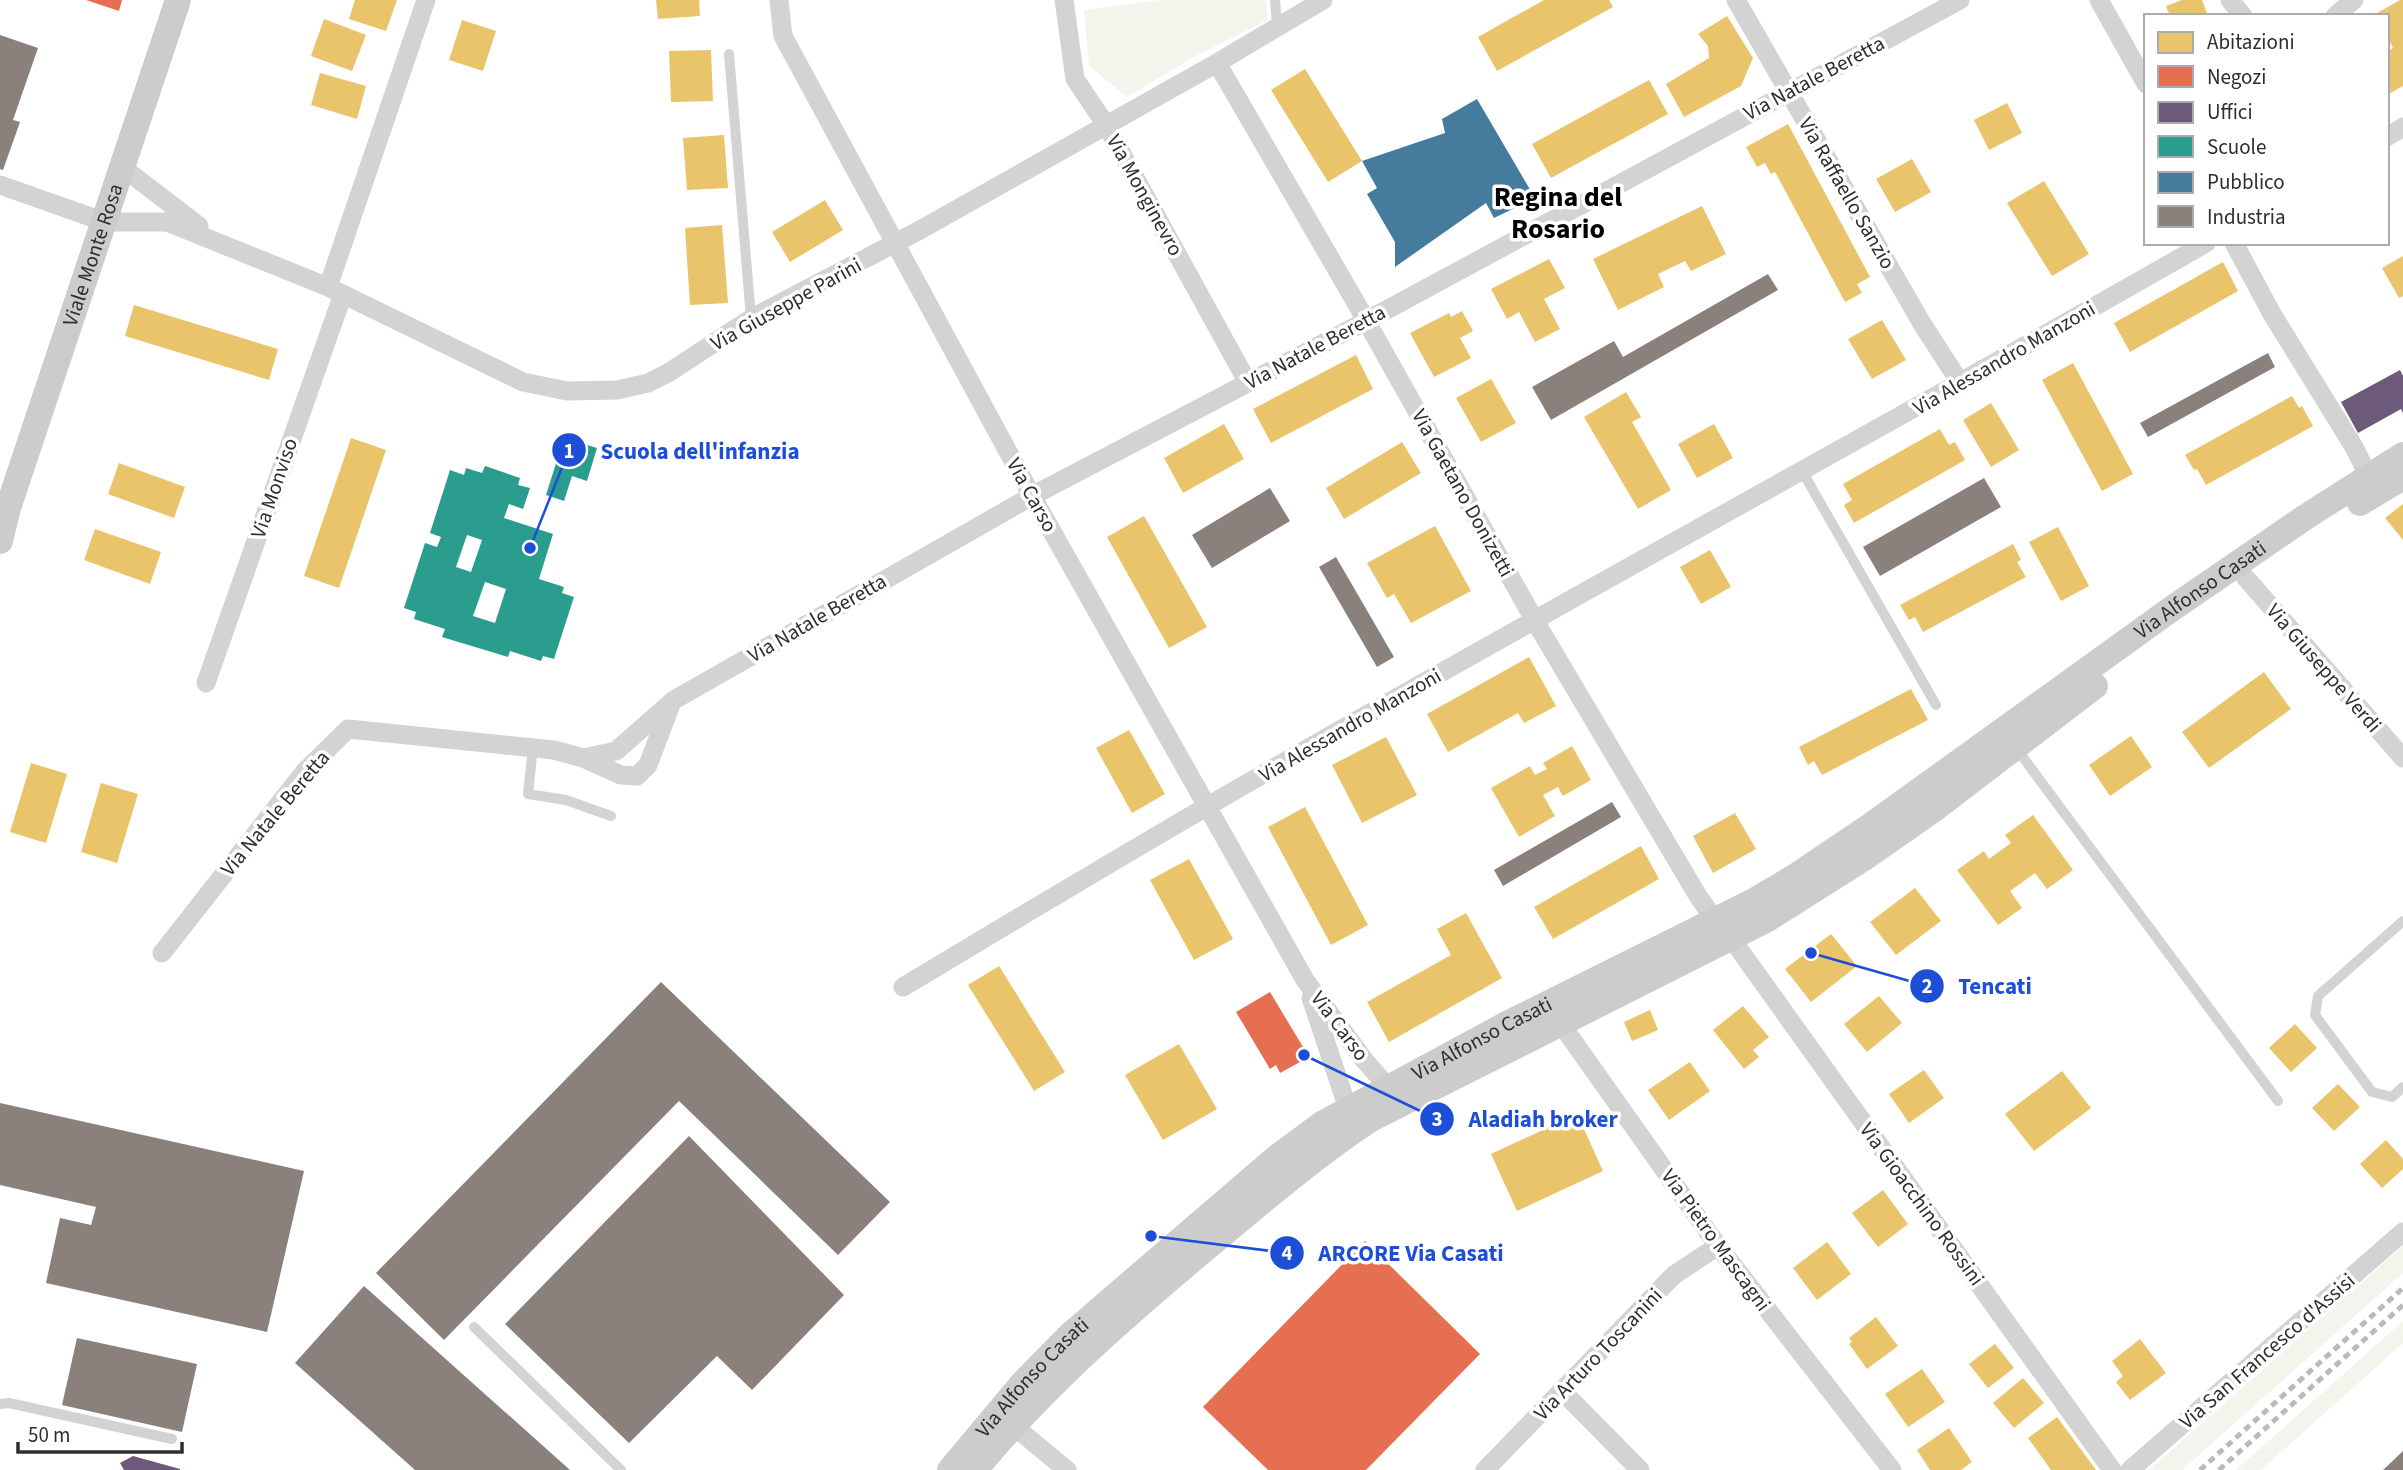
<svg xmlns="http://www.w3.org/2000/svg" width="2403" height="1470" font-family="'Source Sans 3',sans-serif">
	<rect width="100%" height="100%" fill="#fff"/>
	<path fill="#f1f5ec" d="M1160,0h106l2,20 -74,37 -67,40 -38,-31 -5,-56z
		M2403,1246v27l-221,197h-33z
		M2403,1321v22l-142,127h-25z"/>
	<path fill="#e9c46a" d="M355,0h42l-11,31 -37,-12z
		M656,0h43l1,16 -42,3z
		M1544,0h65l4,7 -116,64 -19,-34z
		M2182,0h20l6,16h-38l-4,-10z
		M2400,0h3v86l-16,9v-43l6,-4 -6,-11v-21h-15z
		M1727,16l26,42 -12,28 -57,31 -18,-33 43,-26 -1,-12 -10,-12z
		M324,19l42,16 -14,36 -41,-15z
		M462,20l34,11 -13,40 -34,-11z
		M711,50l2,51 -42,1 -2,-51z
		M1305,69l57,92 -34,21 -57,-92z
		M320,73l46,13 -9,33 -46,-14z
		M1649,80l19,34 -117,64 -19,-34z
		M2007,103l15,30 -33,17 -15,-30z
		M1788,124l82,153 -13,7 5,9 -17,9 -70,-130 -4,2 -6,-11 -8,4 -11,-20z
		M724,135l4,53 -41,2 -4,-52z
		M1912,159l19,33 -36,20 -19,-33z
		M2044,181l45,73 -37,22 -45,-73z
		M825,200l18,30 -53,32 -18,-30z
		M1702,206l24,48 -35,17 -6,-10 -27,13 6,13 -46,23 -25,-51z
		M722,225l6,78 -38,2 -5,-77z
		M2403,256v40l-4,2 -17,-30z
		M1549,259l16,29 -21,11 16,30 -25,13 -16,-30 -12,7 -16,-30z
		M2223,262l15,29 -108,61 -16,-29z
		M134,305l144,44 -9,31 -144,-44z
		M1462,311l11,20 -13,7 11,20 -37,19 -24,-44 39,-20 2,4z
		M1882,320l24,40 -34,19 -24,-40z
		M1356,355l17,34 -102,54 -18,-34z
		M2073,363l60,111 -31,17 -60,-111z
		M1491,379l25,44 -35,19 -25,-44z
		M1626,392l15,25 -9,5 39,68 -33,19 -54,-92z
		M2292,396l7,12 3,-2 11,20 -107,59 -9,-16 -3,1 -9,-15z
		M1991,403l28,47 -28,17 -28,-47z
		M1224,424l20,35 -61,34 -19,-35z
		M1714,424l19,34 -36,20 -19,-34z
		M1940,429l9,16 6,-3 10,18 -111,63 -10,-18 8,-5 -9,-16z
		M351,438l35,12 -47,138 -35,-12z
		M1402,442l19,31 -77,46 -18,-31z
		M119,463l66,24 -11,31 -66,-24z
		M2403,504v36l-18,-22z
		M1144,516l63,111 -38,21 -62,-111z
		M1435,526l36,65 -60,32 -17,-29 -7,4 -20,-35z
		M2058,527l31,59 -28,15 -32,-59z
		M95,529l66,23 -11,32 -66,-24z
		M2013,544l8,16 -4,2 9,15 -103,55 -8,-15 -6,3 -9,-15z
		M1710,550l21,37 -30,17 -21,-37z
		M1529,657l27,49 -32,17 -6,-10 -70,39 -21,-38z
		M2264,672l27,37 -82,59 -27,-36z
		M1911,689l17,31 -106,55 -8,-14 -6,4 -9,-18z
		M1129,730l36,64 -33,19 -36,-65z
		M2131,736l21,31 -42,29 -21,-31z
		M1386,737l31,58 -55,28 -30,-58z
		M1572,746l19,34 -28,16 -5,-9 -15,8 12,21 -36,21 -28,-49 39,-22 5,9 12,-6 -4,-6z
		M31,763l36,11 -21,69 -36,-11z
		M101,783l37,11 -21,69 -36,-11z
		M1305,807l63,118 -37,20 -63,-118z
		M1735,813l21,36 -43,24 -20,-37z
		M2033,815l40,55 -26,19 -12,-16 -25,18 12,17 -24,17 -41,-55 27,-19 5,8 22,-16 -6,-8z
		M1641,846l18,33 -106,60 -19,-32z
		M1189,859l44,80 -39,21 -44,-80z
		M1915,888l26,33 -45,34 -26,-33z
		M1466,913l36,65 -113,64 -22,-40 84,-47 -14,-26z
		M1831,934l26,32 -46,36 -26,-33z
		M999,966l66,106 -31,19 -66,-106z
		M1879,996l23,27 -35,29 -23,-28z
		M1743,1006l26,31 -16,13 6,7 -15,12 -31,-39z
		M1650,1010l8,20 -26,11 -8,-19z
		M2295,1024l22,24 -26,24 -22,-24z
		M1179,1044l38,65 -54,31 -38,-65z
		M1690,1062l20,29 -41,29 -21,-30z
		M1924,1070l20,28 -35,25 -20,-29z
		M2062,1071l29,37 -57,43 -29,-37z
		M2338,1084l22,23 -26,24 -22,-23z
		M1577,1114l26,57 -86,40 -26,-57z
		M2386,1140l17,19v10l-21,19 -22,-24z
		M1883,1190l25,34 -30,23 -26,-34z
		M1827,1242l24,32 -34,26 -24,-32z
		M1876,1317l22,29 -31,23 -18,-25 3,-2 -3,-4z
		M2140,1339l26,34 -36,27 -14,-18 7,-6 -11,-15z
		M1995,1344l19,24 -26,20 -19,-24z
		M1922,1369l23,33 -37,25 -23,-33z
		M2023,1378l21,25 -30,25 -21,-25z
		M2057,1417l39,53h-45l-23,-32z
		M1949,1428l23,34 -11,8h-31l-13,-20z"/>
	<path fill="#e76f51" d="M86,0h36l-3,11z
		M1270,992l39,65 -29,16 -4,-8 -6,4 -34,-57z
		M1365,1241l115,113 -114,116h-98l-65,-63z"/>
	<path fill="#6d597a" d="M2400,370l3,6v37l-2,-4 -43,24 -17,-31z
		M133,1456l47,13v1h-56l-4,-7z"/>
	<path fill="#2a9d8f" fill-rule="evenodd" d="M564,438l33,10 -10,33 -15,-5 -8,25 -18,-6z
		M485,466l35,12 -2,7 12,3 -7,21 -14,-5 -5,14 49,16 -14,45 25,8 -2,6 12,4 -20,62 -11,-3 -2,5 -31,-10 -2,6 -66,-20 3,-8 -31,-10 2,-7 -12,-4 21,-65 12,4 4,-10 -11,-4 20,-63 14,5 2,-7 16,5zM467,535l15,5 -11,32 -15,-5zM485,582l21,7 -11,34 -22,-7z"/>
	<path fill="#457b9d" d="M1477,99l58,99 -41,20 -8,-15 -91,64v-25l-28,-48 10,-6 -15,-27 83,-28 -3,-14z"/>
	<path fill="#8a817c" d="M0,35l38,13 -25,72 7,2 -17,48 -3,-1z
		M1768,274l10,16 -227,130 -19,-33 82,-46 9,16z
		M2268,353l7,14 -127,70 -8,-14z
		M1984,478l17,29 -121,69 -17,-29z
		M1270,488l20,33 -78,47 -20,-33z
		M1336,557l58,100 -17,10 -58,-100z
		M1612,802l9,15 -118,69 -9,-16z
		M661,982l229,220 -52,53 -159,-154 -235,239 -68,-67z
		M0,1103l304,68 -37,161 -221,-49 14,-65 31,7 5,-18 -96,-22z
		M689,1136l155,159 -92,95 -35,-34 -88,87 -124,-119z
		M364,1286l206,184h-155l-120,-107z
		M77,1338l120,26 -15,68 -120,-27z
		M2403,1451v19h-20z"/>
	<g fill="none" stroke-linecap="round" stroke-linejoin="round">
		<path stroke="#d3d3d3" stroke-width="10" d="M1275,0l2,25
			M729,54l22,264
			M1802,471l134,234
			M533,747l-5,47 38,6 45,16
			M2016,748l262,353
			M2403,921l-85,75 -3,19 57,77 20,5 11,-10
			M474,1327l147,143
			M0,1404l9,-1 163,36"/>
		<path stroke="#d3d3d3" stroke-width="19" d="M779,0l4,36 249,460 273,484 60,81 31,35
			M1064,0l11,79 31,46 142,258
			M1736,0l185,322 40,62
			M2099,0l47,84
			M2230,0l13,16
			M2335,16l19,-16
			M1217,63l138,238 180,320 163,275 17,24 16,18 381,532
			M2387,137l16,-10
			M122,167l77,59
			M0,185l105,37h62l161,65 195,95 44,9 50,-1 31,-7 20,-10 84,-55 168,-88 297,-167 106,-63
			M2234,243l38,71 82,133 21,42
			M328,287l98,-287
			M2245,577l158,181
			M206,683l137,-389
			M583,758l33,-7 58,-51 358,-204 334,-175 594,-321
			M162,953l143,-182 43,-42 206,21 29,8 38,17 16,1 11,-11 22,-58
			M903,987c102,-61 203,-122 305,-181 330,-192 667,-373 998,-563
			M1311,998l37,111 3,14
			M1554,1014l164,232 174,224
			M1562,1391l78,79
			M1004,1418l63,52
			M1485,1470l189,-195 44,-29
			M2130,1470l273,-238"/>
		<g stroke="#ccc" stroke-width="26">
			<path d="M2360,503l43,-26"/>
			<path id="s1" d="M0,541l8,-33 170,-508"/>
			<path id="s2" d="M950,1470l72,-86 48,-49 206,-177 46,-34 183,-99 249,-124 42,-25 77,-52 297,-214 134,-92 99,-63"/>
			<path d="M975,1470c68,-83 150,-154 231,-222 54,-45 106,-90 165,-129l395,-199 98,-62 73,-51 158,-121"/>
		</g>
		<path stroke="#bababa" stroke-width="5" stroke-dasharray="7 5" stroke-linecap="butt" d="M2200,1470l203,-182
			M2219,1470l184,-165"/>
	</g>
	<g text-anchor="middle" stroke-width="7" stroke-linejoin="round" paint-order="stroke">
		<g font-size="21" fill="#2e2e2e" stroke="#fff">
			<text transform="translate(1814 78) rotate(-28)" y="7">Via Natale Beretta</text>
			<text transform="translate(1847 193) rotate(60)" y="7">Via Raffaello Sanzio</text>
			<text transform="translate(1145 195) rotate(61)" y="7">Via Monginevro</text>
			<text dy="7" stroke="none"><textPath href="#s1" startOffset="301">Viale Monte Rosa</textPath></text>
			<text transform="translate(786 304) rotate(-29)" y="7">Via Giuseppe Parini</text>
			<text transform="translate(1315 347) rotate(-28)" y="7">Via Natale Beretta</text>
			<text transform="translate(2004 358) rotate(-30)" y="7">Via Alessandro Manzoni</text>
			<text transform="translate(274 488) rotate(-71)" y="7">Via Monviso</text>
			<text transform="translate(1463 493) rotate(61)" y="7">Via Gaetano Donizetti</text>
			<text transform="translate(1032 495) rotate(61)" y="7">Via Carso</text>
			<text dy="7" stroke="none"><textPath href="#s2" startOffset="1540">Via Alfonso Casati</textPath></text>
			<text transform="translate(817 618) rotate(-30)" y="7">Via Natale Beretta</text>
			<text transform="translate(2324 668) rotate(49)" y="7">Via Giuseppe Verdi</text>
			<text transform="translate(1350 725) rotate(-30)" y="7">Via Alessandro Manzoni</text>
			<text transform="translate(275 813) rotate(-50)" y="7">Via Natale Beretta</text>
			<text transform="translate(1340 1026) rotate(53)" y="7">Via Carso</text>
			<text dy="7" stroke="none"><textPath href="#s2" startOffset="691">Via Alfonso Casati</textPath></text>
			<text transform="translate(1922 1204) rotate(54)" y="7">Via Gioacchino Rossini</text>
			<text transform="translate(1716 1240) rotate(54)" y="7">Via Pietro Mascagni</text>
			<text transform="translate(2267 1351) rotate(-41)" y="7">Via San Francesco d'Assisi</text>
			<text transform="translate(1598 1354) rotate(-46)" y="7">Via Arturo Toscanini</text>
			<text dy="7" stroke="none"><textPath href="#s2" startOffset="124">Via Alfonso Casati</textPath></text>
		</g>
		<g font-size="28" font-weight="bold" fill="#000" stroke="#fff">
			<text x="1558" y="206">Regina del<tspan x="1558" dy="32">Rosario</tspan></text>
		</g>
	</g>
	<path fill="none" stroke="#1d4ed8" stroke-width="2.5" d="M530 548L569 450M1811 953L1927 986M1304 1055L1437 1119M1151 1236L1287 1253"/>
	<g fill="#1d4ed8" stroke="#fff" stroke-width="2.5">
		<circle cx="530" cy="548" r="7"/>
		<circle cx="1811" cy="953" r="7"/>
		<circle cx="1304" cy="1055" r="7"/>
		<circle cx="1151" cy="1236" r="7"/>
		<circle cx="569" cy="450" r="18"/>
		<circle cx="1927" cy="986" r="18"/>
		<circle cx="1437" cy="1119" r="18"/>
		<circle cx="1287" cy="1253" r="18"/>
	</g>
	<g font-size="21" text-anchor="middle" font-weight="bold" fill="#fff">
		<text x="569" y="458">1</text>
		<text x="1927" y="993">2</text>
		<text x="1437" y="1126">3</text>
		<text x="1287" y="1260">4</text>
	</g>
	<g font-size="23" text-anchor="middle" font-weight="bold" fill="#1d4ed8" stroke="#fff" stroke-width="7" stroke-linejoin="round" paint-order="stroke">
		<text x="700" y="459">Scuola dell'infanzia</text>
		<text x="1995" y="994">Tencati</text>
		<text x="1543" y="1127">Aladiah broker</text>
		<text x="1411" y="1261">ARCORE Via Casati</text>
	</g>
	<rect x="2144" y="14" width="245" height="231" fill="#ffffff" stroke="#ababab" stroke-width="2"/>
	<rect x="2158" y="32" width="35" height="21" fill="#e9c46a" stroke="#ababab" stroke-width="2"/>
	<text x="2207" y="49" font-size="21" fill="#2e2e2e">Abitazioni</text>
	<rect x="2158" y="66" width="35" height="21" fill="#e76f51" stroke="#ababab" stroke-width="2"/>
	<text x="2207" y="84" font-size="21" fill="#2e2e2e">Negozi</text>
	<rect x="2158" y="102" width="35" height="21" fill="#6d597a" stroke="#ababab" stroke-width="2"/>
	<text x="2207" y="119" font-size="21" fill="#2e2e2e">Uffici</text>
	<rect x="2158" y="136" width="35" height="21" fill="#2a9d8f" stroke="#ababab" stroke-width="2"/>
	<text x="2207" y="154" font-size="21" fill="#2e2e2e">Scuole</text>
	<rect x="2158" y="172" width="35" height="21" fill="#457b9d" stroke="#ababab" stroke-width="2"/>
	<text x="2207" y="189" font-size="21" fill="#2e2e2e">Pubblico</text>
	<rect x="2158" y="206" width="35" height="21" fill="#8a817c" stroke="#ababab" stroke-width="2"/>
	<text x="2207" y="224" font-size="21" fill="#2e2e2e">Industria</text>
	<path d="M18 1442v10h164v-10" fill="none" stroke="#2e2e2e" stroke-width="3.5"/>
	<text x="28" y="1442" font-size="21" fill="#2e2e2e" stroke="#ffffff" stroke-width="5" paint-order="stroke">50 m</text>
</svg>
